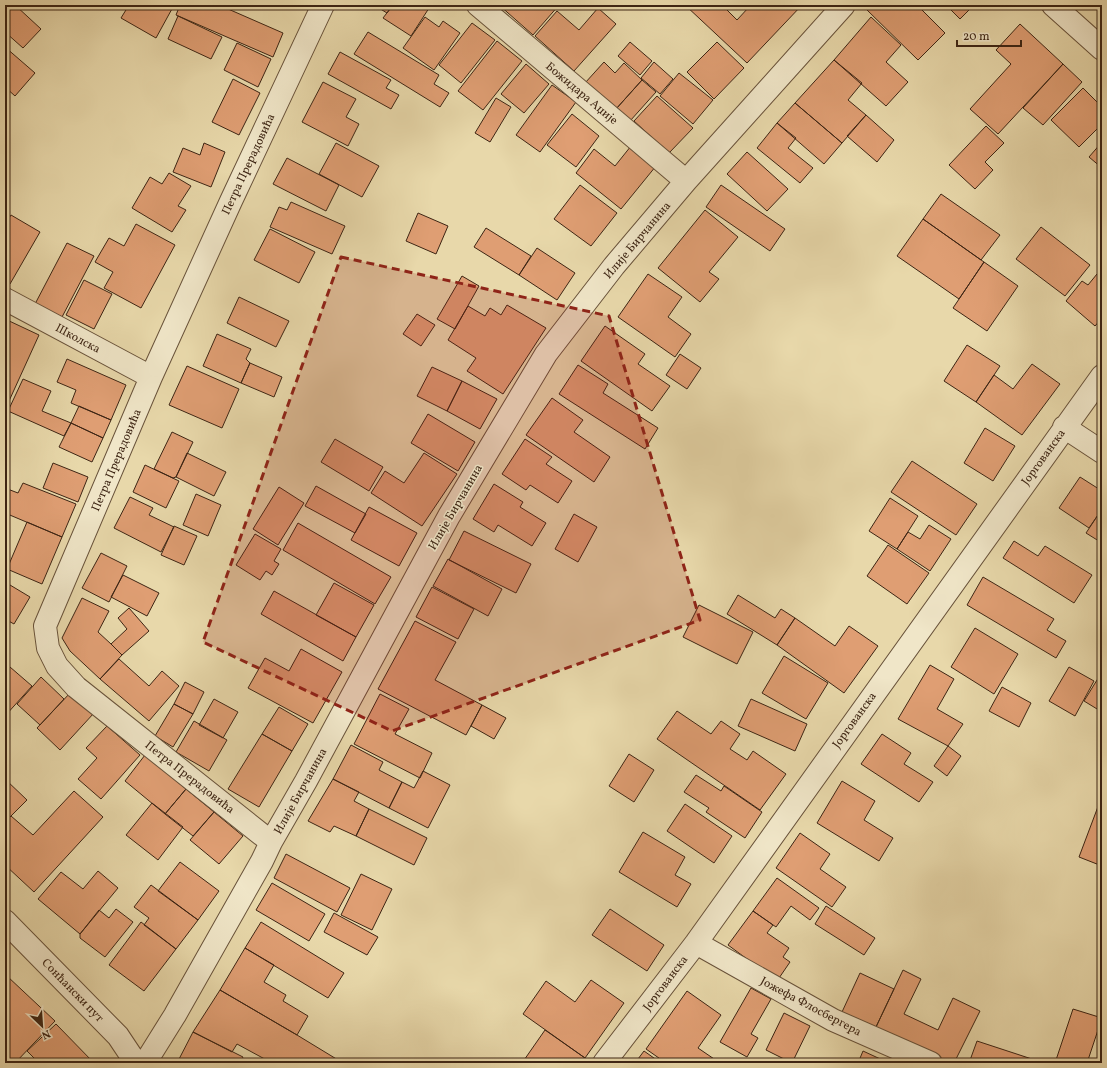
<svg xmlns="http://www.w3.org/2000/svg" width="1107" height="1068" font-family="Vollkorn,serif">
	<rect width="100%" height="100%" fill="#e8d8aa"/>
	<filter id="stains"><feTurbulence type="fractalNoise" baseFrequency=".005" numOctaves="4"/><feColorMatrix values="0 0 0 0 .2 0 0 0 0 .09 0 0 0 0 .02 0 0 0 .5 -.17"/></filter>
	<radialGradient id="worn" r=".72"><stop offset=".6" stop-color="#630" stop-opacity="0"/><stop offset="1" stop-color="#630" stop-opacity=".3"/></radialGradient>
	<path fill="#df9e73" stroke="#3d2514" d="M7,5h8l26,24 -18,19 -18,-16v-25z
		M129,5h40l4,2 -17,31 -35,-20z
		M180,5h39l64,28 -10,24 -97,-42z
		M374,5h19l-6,8z
		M393,5h38l-20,31 -28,-18z
		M499,5h60l-26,30z
		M685,5h37l15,15 12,-13 -2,-2h55l-55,58z
		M870,5h47l28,28 -27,27 -52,-51z
		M946,5h28l-14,14z
		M1092,5h10v9z
		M598,8l18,16 -42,47 -39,-35 22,-25 22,19z
		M178,16l44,21 -11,22 -43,-20z
		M425,17l14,10 4,-6 17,12 -26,37 -31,-22z
		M871,17l30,28 -15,17 22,20 -22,24 -52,-46z
		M472,23l23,17 -34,43 -22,-18z
		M1020,24l43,40 -65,70 -28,-25 41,-45 -15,-14z
		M368,32l71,43 -5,9 15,9 -9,14 -86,-53z
		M497,41l25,20 -39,49 -25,-19z
		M630,42l22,19 -12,14 -22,-19z
		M717,42l27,26 -30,31 -27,-27z
		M237,43l34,16 -13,28 -34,-17z
		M5,47l30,26 -20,23 -10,-9z
		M340,52l51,28 -5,8 13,7 -8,14 -63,-35z
		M834,60l28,23 -14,17 18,15 -24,28 -47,-40z
		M604,62l11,11 9,-10 18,17 -26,29 -31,-26z
		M654,62l19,17 -13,15 -19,-16z
		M526,64l23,20 -25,29 -23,-19z
		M1063,64l19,18 -39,43 -20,-17z
		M679,73l34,27 -20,24 -33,-28z
		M233,79l27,14 -21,42 -27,-13z
		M642,80l14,12 -26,29 -14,-12z
		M323,82l33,17 -10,18 13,7 -11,22 -46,-24z
		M552,85l24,17 -36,50 -24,-17z
		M1083,88l19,19v17l-23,23 -28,-27z
		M657,96l36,32 -24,25 -35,-32z
		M496,98l15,9 -21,35 -15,-9z
		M795,103l47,40 -18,21 -47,-41z
		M572,114l27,22 -23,31 -29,-22z
		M866,115l28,25 -17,22 -30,-26z
		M777,123l19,15 -8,10 25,20 -13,15 -43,-35z
		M986,126l18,17 -19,19 8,8 -18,19 -26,-24z
		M1102,142v26l-13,-11z
		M204,143l21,9 -14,35 -38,-15 10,-24 17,7z
		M336,143l43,23 -17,31 -43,-23z
		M631,146l25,20 -35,43 -45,-36 18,-24 21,17z
		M747,152l41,37 -21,22 -40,-37z
		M287,158l52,27 -13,26 -53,-27z
		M169,173l22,13 -13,20 8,4 -14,22 -40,-24 18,-31 12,7z
		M580,185l37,28 -26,33 -37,-27z
		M721,185l64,44 -15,22 -64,-44z
		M941,194l59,41 -19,25 -58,-41z
		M291,202l54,24 -13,28 -62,-27 9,-20 8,3z
		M705,210l33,27 -29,35 10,7 -19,23 -42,-34z
		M418,213l30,13 -12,28 -30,-13z
		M11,215l29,17 -30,52 -5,-3v-57z
		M923,219l61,43 -25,37 -62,-43z
		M136,224l39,21 -34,63 -37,-20 9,-16 -18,-10 14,-24 15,8z
		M1041,227l49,38 -25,31 -49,-37z
		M486,228l45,28 -12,19 -45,-28z
		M270,229l45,23 -16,31 -45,-23z
		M67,243l27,13 -32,61 -27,-13z
		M537,248l38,25 -18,27 -38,-25z
		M984,262l34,24 -31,45 -34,-23z
		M648,274l34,23 -14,20 23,17 -16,23 -57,-40z
		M1097,274l5,5v39l-7,8 -29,-25 16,-20 6,4z
		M462,276l17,10 -24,43 -18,-10z
		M84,280l28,14 -18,35 -28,-14z
		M239,297l50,24 -13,26 -49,-24z
		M507,305l39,23 -43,66 -36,-23 9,-13 -28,-18 20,-34 17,10 5,-8 11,7z
		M417,314l18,11 -14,21 -18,-12z
		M5,319l34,16 -30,66 -4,-2z
		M605,326l40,28 -7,10 32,22 -18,25 -71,-50z
		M217,334l34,15 -5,10 4,4 -9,20 -38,-17z
		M967,345l33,21 -24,36 -32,-21z
		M680,354l21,14 -14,21 -21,-14z
		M67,359l59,26 -15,35 -40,-17 5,-13 -19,-8z
		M250,363l32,14 -8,20 -33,-14z
		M1032,364l28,20 -38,51 -46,-33 18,-27 19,14z
		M578,365l30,19 -5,9 55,35 -13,21 -86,-55z
		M187,366l52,23 -17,39 -53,-23z
		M432,367l30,14 -15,30 -30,-15z
		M23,379l28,12 -9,20 29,12 -7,13 -56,-25z
		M462,381l35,18 -17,30 -33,-18z
		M552,398l31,22 -9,12 36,25 -16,25 -68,-47z
		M79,406l32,14 -8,18 -32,-15z
		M428,414l47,28 -17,29 -47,-28z
		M71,423l32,15 -11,24 -33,-15z
		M985,428l30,18 -22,35 -29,-18z
		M172,432l21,10 -17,35 -3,1 -19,-9z
		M335,439l48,28 -14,24 -48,-29z
		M525,439l27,18 -6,7 26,17 -14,22 -28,-18 -4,5 -24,-16z
		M187,453l39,19 -12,24 -38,-19z
		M424,453l33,21 -35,52 -51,-33 14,-22 19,12z
		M912,461l65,43 -21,31 -65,-43z
		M53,463l35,14 -10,25 -35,-14z
		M145,465l34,16 -13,27 -33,-16z
		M1080,477l22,14v18l-13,19 -30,-20z
		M23,483l53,21 -14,33 -57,-24v-25l13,5z
		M494,484l29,18 -3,5 26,16 -14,23 -34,-21 -4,7 -21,-13z
		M316,486l50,28 -11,19 -50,-27z
		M279,487l25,16 -26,42 -25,-16z
		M196,494l25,11 -13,31 -25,-11z
		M130,497l23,11 -4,7 25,12 -13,25 -47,-24z
		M890,498l28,18 -21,33 -28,-18z
		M369,507l48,26 -18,33 -48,-26z
		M1102,509v34l-16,-10z
		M574,514l23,13 -19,35 -23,-13z
		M27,522l35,15 -20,47 -35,-15z
		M298,523l93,54 -16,27 -92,-54z
		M929,525l22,14 -21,32 -33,-22 11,-17 12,7z
		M174,526l23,10 -13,29 -23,-10z
		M464,531l67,33 -15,29 -67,-33z
		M255,534l26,15 -7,12 5,3 -7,11 -6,-4 -6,9 -24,-15z
		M1014,541l24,15 7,-10 47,29 -18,28 -71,-45z
		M888,545l41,28 -22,31 -40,-28z
		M101,553l26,13 -18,36 -27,-14z
		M448,559l54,30 -14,27 -55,-30z
		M123,575l36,18 -12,23 -36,-19z
		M983,577l71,42 -7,11 19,11 -10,17 -89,-53z
		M5,582l25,15 -16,27 -9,-5z
		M334,583l40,22 -18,32 -40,-22z
		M432,587l42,22 -16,30 -42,-22z
		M274,591l82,46 -13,24 -82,-47z
		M738,595l37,23 6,-9 14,9 -18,27 -50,-31z
		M82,598l27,13 -11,21 13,12 11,11 -22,24 -30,-28 -8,-13z
		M699,605l54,27 -16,32 -54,-27z
		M129,608l20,23 -27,24 -11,-11 16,-15 -9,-11z
		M795,618l40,28 14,-20 29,20 -34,47 -67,-48z
		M415,621l41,21 -21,38 47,25 -16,30 -88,-46z
		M975,628l43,26 -24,40 -43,-27z
		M301,649l41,23 -29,51 -65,-35 17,-30 24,13z
		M784,656l44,27 -22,36 -44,-26z
		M119,659l30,27 13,-15 17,15 -30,35 -49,-42z
		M930,665l24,14 -17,30 26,15 -15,22 -50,-27z
		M10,667l22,19 -27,30v-44z
		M1069,667l25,14 -19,35 -26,-15z
		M1102,672v40l-18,-11z
		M41,677l23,22 -24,26 -23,-21z
		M185,682l19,10 -11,22 -19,-10z
		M1002,687l29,16 -12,24 -30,-16z
		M71,692l23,21 -34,37 -23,-22z
		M380,694l29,15 -14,25 37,19 -12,25 -66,-34z
		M214,699l24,13 -15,26 -24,-13z
		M751,699l56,25 -12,27 -57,-25z
		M174,704l19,10 -20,33 -18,-11z
		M482,705l24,13 -12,21 -23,-13z
		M279,707l29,17 -16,27 -30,-17z
		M677,711l34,23 10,-13 19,13 -10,15 17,11 6,-9 33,23 -26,36 -103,-71z
		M194,721l33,19 -18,31 -33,-19z
		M107,726l33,29 -39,44 -23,-20 19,-21 -11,-10z
		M262,734l30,17 -33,56 -31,-18z
		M882,734l29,19 -7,11 29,18 -14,20 -58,-38z
		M351,745l32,17 -4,8 23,12 -13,26 -56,-29z
		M948,746l13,10 -14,20 -13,-10z
		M629,754l25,16 -20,32 -25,-16z
		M145,755l41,34 -21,25 -40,-33z
		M423,771l27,14 -22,43 -39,-20 13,-26 12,6z
		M696,775l25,16 3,-5 38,26 -17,26 -39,-26 3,-4 -25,-16z
		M5,779l22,21 -22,22z
		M333,779l26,13 -5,9 15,8 -13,27 -22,-10 -4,6 -22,-11z
		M842,781l33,20 -11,19 29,18 -14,23 -62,-38z
		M186,789l28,23 -21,24 -28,-22z
		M74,791l29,26 -69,75 -29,-27v-43l6,-6 22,19z
		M1102,796v70l-23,-9z
		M152,803l31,24 -25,33 -32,-25z
		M685,804l47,32 -18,27 -47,-32z
		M369,809l58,29 -13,27 -58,-29z
		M214,812l29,24 -24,28 -29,-24z
		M643,832l42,25 -10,18 16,9 -14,23 -58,-35z
		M800,833l30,21 -10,15 26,18 -14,20 -56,-39z
		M286,854l64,34 -13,24 -63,-34z
		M180,862l39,29 -21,29 -40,-29z
		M98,871l20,17 -38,46 -42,-35 23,-27 22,17z
		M361,874l31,15 -20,41 -31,-15z
		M777,878l42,30 -9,12 -19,-14 -15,21 -23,-16z
		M272,883l53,31 -16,27 -53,-31z
		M151,885l47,35 -22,29 -32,-24 5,-7 -15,-11z
		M826,906l49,32 -11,17 -49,-31z
		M116,909l17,13 -28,35 -25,-19v-4l19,-24 10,8z
		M610,909l54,36 -17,26 -55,-36z
		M753,911l20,14 -6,8 22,15 -6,9 7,5 -13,19 -49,-36z
		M334,913l44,24 -11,18 -43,-23z
		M141,922l35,27 -32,42 -35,-26z
		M261,922l83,51 -16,25 -83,-50z
		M245,948l29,17 -10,17 22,13 -3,6 25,15 -11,19 -77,-45z
		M903,970l18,9 -17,35 34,16 15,-32 27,13 -26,52h-5l-73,-36z
		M860,973l34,16 -18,38 -34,-15z
		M7,976l48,45 -40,42h-10v-35l2,-2 -2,-2v-46z
		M591,980l33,23 -39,55 -62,-44 23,-33 29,21z
		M751,988l20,11 -20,35 7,4 -11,19 -27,-15z
		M220,990l77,45 46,28h-71l-35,-19 -5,8 -39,-20z
		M687,991l34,24 -23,33 22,15h-54l-20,-14z
		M1073,1009l29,9 -15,45h-32z
		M784,1013l26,13 -18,37 -26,-13z
		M56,1024l38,39h-55l-12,-12z
		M545,1030l40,28 -4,5h-59z
		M193,1032l50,25 -3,6h-63z
		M977,1041l67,22h-75z
		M644,1051l17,12h-26z
		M863,1051l26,12h-31z"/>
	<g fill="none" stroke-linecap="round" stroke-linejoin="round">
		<defs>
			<path id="minor" d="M478,5l208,176
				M1053,5l49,44
				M5,299l146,78
				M1064,427l38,25
				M271,842l-195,-155 -19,-21 -9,-18 -3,-22 106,-249 80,-176 92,-196
				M5,921l113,115 18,27
				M696,943l137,77 98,43
				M145,1063l30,-48 87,-154 9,-19 35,-61 143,-265 97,-162 68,-88 72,-85 158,-176
				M604,1063l92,-120 406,-567"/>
		</defs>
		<use href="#minor" stroke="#68523a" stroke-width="24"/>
		<use href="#minor" stroke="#f0e6c8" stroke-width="22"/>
	</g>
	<path fill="#8f2418" fill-opacity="0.2" stroke="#8f2418" stroke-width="3" stroke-dasharray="8 5" stroke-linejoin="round" d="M341,257l268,59 91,304 -308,111 -189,-89z"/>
	<g text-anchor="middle" stroke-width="3" stroke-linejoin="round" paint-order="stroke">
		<g font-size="12" fill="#3d2514" stroke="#f0e6c8">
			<text transform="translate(582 93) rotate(40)" y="4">Божидара Аџије</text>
			<text transform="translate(248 164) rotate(-65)" y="4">Петра Прерадовића</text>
			<text transform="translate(637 240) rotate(-50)" y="4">Илије Бирчанина</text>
			<text transform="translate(78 338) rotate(28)" y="4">Школска</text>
			<text transform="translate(1043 457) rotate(-54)" y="4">Јоргованска</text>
			<text transform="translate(116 460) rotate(-67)" y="4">Петра Прерадовића</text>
			<text transform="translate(455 507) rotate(-60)" y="4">Илије Бирчанина</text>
			<text transform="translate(854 720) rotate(-54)" y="4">Јоргованска</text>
			<text transform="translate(190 777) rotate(38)" y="4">Петра Прерадовића</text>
			<text transform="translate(300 791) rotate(-61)" y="4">Илије Бирчанина</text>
			<text transform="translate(665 983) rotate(-53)" y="4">Јоргованска</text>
			<text transform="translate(73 990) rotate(46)" y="4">Сонћански пут</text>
			<text transform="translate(811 1006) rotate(28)" y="4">Јожефа Флосбергера</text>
		</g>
	</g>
	<rect width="1107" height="1068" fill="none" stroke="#e8d8aa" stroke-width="20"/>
	<rect x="6" y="6" width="1095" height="1056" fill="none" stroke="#3d2514" stroke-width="2"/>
	<rect x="10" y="10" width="1087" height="1048" fill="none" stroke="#3d2514"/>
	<g transform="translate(42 1026) rotate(155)" stroke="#f0e6c8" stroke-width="3" paint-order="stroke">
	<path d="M0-3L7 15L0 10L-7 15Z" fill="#3d2514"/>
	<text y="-6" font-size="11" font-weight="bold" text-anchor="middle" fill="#3d2514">N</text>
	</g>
	<path d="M957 40v6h64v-6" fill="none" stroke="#3d2514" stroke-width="2"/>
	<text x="963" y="40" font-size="12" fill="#3d2514" stroke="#f0e6c8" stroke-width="3" paint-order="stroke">20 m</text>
	<rect width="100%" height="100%" filter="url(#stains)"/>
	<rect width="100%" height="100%" fill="url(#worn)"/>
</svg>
